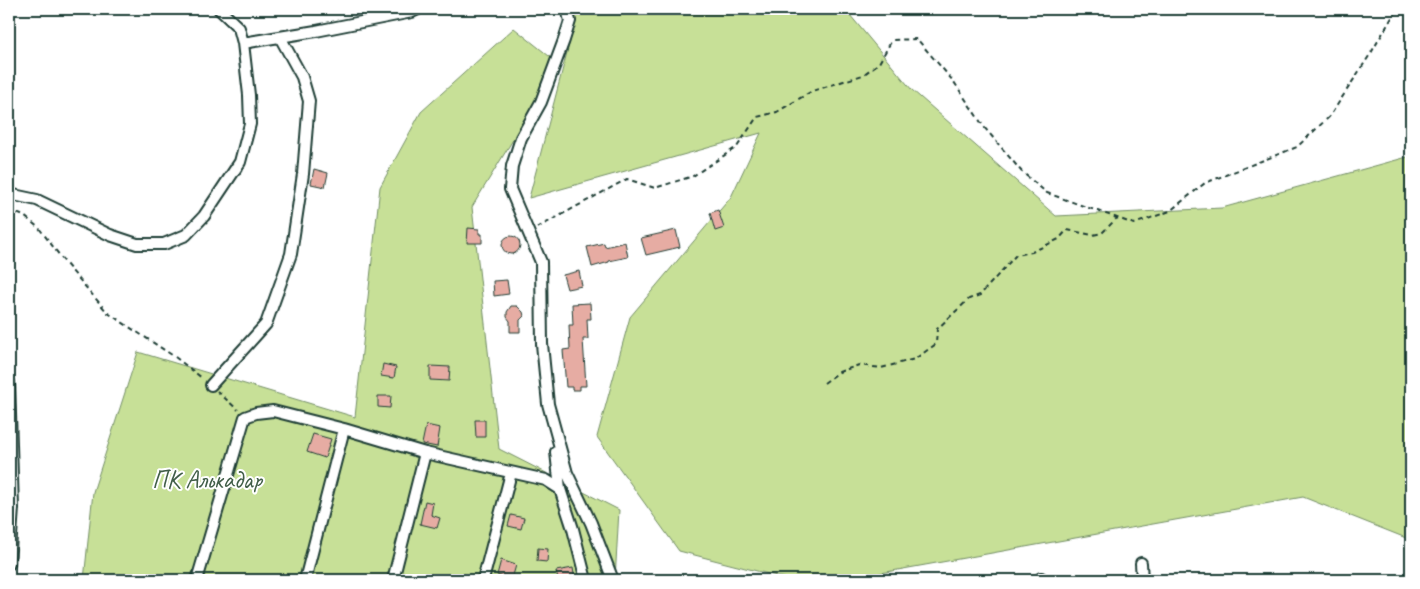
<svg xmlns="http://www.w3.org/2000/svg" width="1420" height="589" font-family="Caveat,sans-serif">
	<rect width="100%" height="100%" fill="#fff"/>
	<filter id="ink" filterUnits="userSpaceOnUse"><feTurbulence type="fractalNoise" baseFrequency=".02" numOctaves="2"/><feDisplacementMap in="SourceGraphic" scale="10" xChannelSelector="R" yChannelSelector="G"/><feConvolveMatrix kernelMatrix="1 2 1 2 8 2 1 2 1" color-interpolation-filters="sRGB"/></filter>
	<g filter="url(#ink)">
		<path fill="#c7e097" stroke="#738e66" d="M562,9h283l67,81 144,126 166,-8 189,-52v384l-108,-43 -461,83h-50l-113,-29 -82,-114 33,-120 101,-120 30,-64 -232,65 42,-161z
			M514,28l45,36 -87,143 27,242 120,61 -4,70h-531l9,-88 45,-140 217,65 25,-230 41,-75z"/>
		<path fill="#e6aca3" stroke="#1f3d34" d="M314,169l14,4 -3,14 -14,-3z
			M718,210l6,18 -9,3 -5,-18z
			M468,228l11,1v5h3v9h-15z
			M676,230l4,17 -34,8 -5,-17z
			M502 245a9 9 0 1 1 18 0a9 9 0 1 1-18 0Z
			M625,242l3,15 -19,4v1l-17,5 -5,-20 17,-4 1,4z
			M579,271l3,15 -15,3 -4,-14z
			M507,280l2,14 -15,2 -1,-15z
			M590,303l1,16h-4l1,20h-5l3,47h-6v4h-8v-3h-6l-3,-37 7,-1 -1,-24h4l-1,-21z
			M511,306h6l6,6 1,4 -4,4v12h-10v-11l-3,-4v-5z
			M383,364l13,3 -2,11 -13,-2z
			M430,366l20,1 -1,14 -19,-1z
			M378,396h13l-1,12 -12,-1z
			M475,420h10v17h-9z
			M426,425l14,3 -3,19 -15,-3z
			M313,434l18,5 -6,19 -18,-6z
			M425,501l8,2 -2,12 9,3 -3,10 -17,-4z
			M511,515l13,3 -3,11 -13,-3z
			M538,548l10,1 -1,13 -10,-1z
			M501,560l15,5 -4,14 -15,-4z
			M573,568l2,12h-17l-2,-9z"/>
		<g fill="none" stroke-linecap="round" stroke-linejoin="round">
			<defs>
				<path id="minor" d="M567,9l3,12 -6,19 -23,62 -20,36 -9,28 -2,23 31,73 1,82 6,60 19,69 24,50 22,57
					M243,43l73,-12 96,-19 6,-3
					M9,194l28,6 73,35 27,9h27l22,-9 18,-19 36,-54 10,-38 -1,-29 -6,-52 -4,-15 -20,-19
					M9,382l4,126 -4,56
					M211,385l55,-61 25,-70 12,-80 6,-73 -7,-24 -22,-40
					M556,452l4,37
					M1141,563l1,17
					M1041,578l1,2
					M197,580l48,-163 11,-4 17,-2 71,18 81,24 121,27 14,9 13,40 13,51
					M305,580l39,-151
					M393,580l32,-127
					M483,580l28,-107"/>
			</defs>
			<use href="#minor" stroke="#1f3d34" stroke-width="14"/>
			<path stroke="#1f3d34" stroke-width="2" stroke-dasharray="5 4" stroke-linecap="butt" d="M9,210l15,6 15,12 27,36 42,49 67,44 27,21
				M537,228l90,-49 28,9 38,-12 44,-29 20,-30 20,-5 35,-21 51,-16 16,-12 13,-23 25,-1 37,43 30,45 38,45 25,21 87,31 36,-13 35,-28 92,-36 33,-31 41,-63 26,-44
				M824,383l15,-11 20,-7 22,3 34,-9 21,-15 1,-15 32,-30 11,-4 36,-40 16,-3 27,-13 8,-9 26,5 9,-2 15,-15
				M217,391l21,19"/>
			<use href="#minor" stroke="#fff" stroke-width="10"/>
		</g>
	</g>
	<g text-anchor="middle" stroke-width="4" stroke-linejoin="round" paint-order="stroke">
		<g font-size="25" fill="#415e48" stroke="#fff">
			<text x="207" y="488">ПК Алькадар</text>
		</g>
	</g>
	<rect width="1420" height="589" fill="none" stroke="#fff" stroke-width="30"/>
	<rect x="15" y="15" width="1390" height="559" fill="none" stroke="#1f3d34" stroke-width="2" filter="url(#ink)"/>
</svg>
